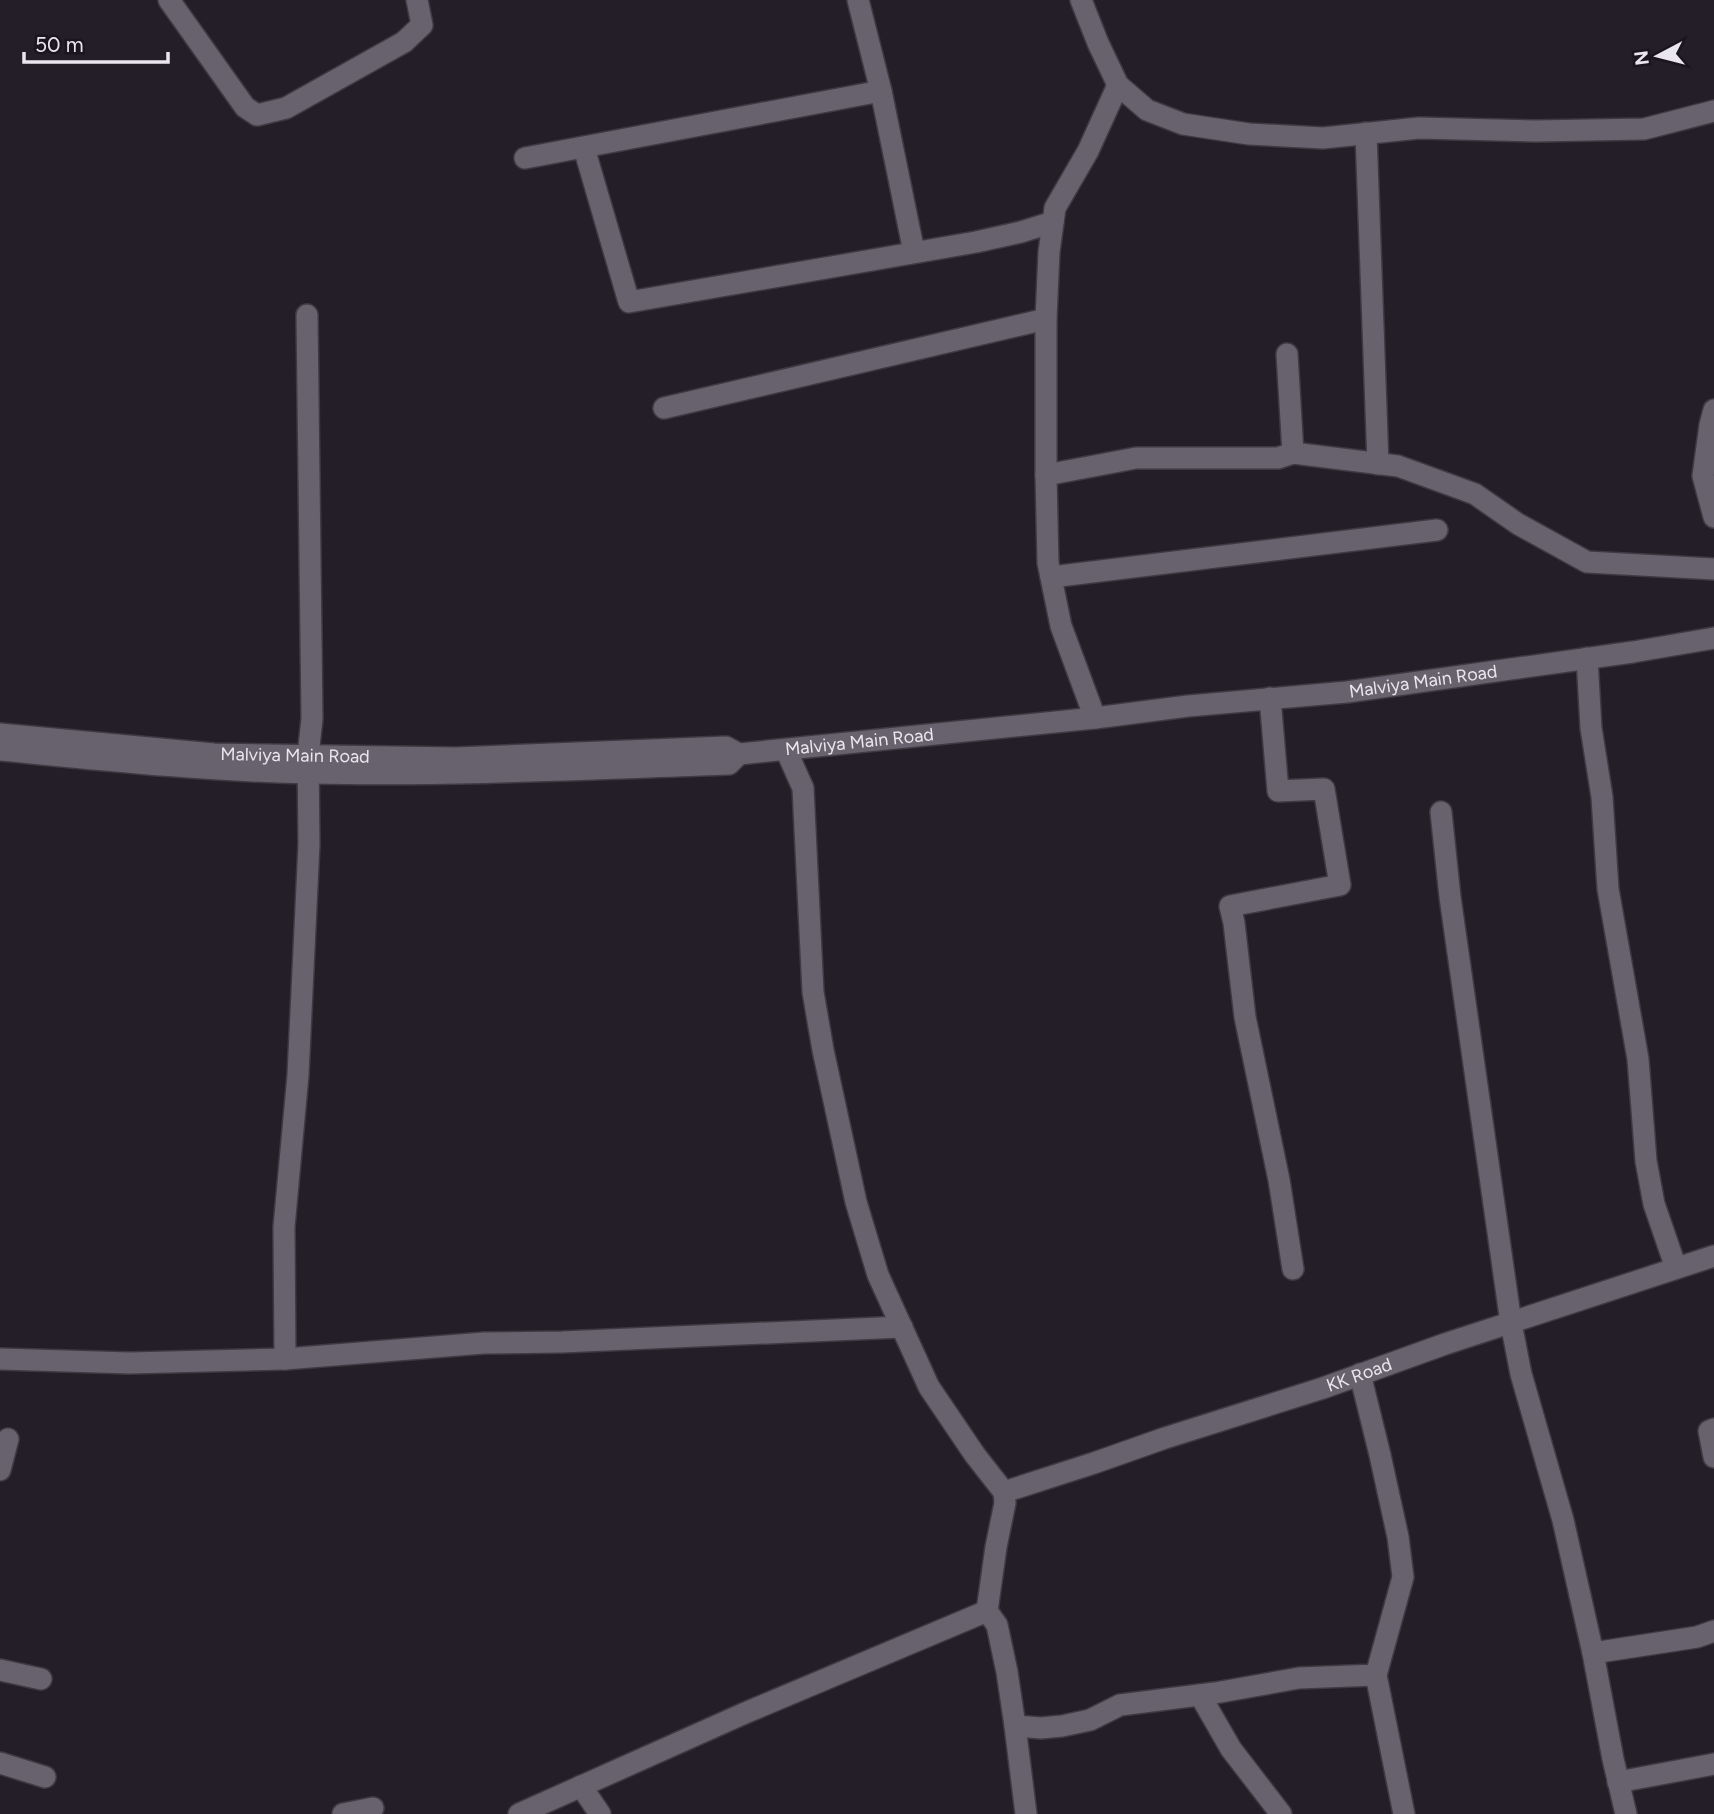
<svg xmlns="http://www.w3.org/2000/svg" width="1714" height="1814" font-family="Figtree,sans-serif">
	<rect width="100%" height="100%" fill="#241e29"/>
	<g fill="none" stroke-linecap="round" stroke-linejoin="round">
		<defs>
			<g id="minor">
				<path d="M169,0l76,107 12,8 29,-7 118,-66 18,-17 -5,-25"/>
				<path d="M858,0l23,91 33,161"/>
				<path d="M1081,0l17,43 20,42 29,25 36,14 66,10 74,4 96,-10 117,3 108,-2 70,-18"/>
				<path d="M1366,133l12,331"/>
				<path d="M584,148l45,154 347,-60 45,-10 32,-10"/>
				<path d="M525,158l356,-67"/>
				<path d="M664,408l382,-89"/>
				<path d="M1714,410l-4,15 -7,51 11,41"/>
				<path d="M1293,453l105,13 77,28 43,30 69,38 127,7"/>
				<path d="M1046,475l90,-17h142l15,-5 -6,-99"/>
				<path d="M1051,577l386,-47"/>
				<path d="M1587,658l4,70 11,69 6,92 30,170 8,102 8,43 22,64"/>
				<path d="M1270,698l8,93 46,-2 16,96 -110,21 4,17 11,94 34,163 14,89"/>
				<path d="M1095,718l-34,-92 -13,-63 -2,-88v-156l3,-67 6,-44 33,-57 30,-66"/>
				<path id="s1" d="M0,734l214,20 241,4 271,-11 13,7 356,-36 93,-12 159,-14 286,-40 81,-14"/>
				<path d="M0,750c103,10 207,21 311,23 140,3 279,-4 418,-9l10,-10"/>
				<path d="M786,750l17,38 10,204 10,58 33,152 22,73 51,112 46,68 29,37 1,11 -9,44 -9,64 10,14 10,47 8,54 11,88"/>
				<path d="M1441,812l9,85 61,426 10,51 42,146 30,133 20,106 13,55"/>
				<path d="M0,1359l130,4 155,-4 199,-16 78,-1 340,-15"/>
				<path d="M285,1359l-1,-132 14,-152 11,-231 -1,-89 4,-36 -5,-404"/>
				<path d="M1714,1429l-5,2 5,26"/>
				<path d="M0,1470l8,-31"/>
				<path id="s2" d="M1004,1492l90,-29 71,-25 158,-50 122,-44 269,-88"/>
				<path d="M1593,1653l104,-16 17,-6"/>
				<path d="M0,1670l41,9"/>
				<path d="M1376,1675l28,139"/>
				<path d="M1200,1695l31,54 50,65"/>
				<path d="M1015,1726l26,2 21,-2 28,-6 30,-15 95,-12 84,-15 77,-3 27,-98 -5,-40 -18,-82 -20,-81"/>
				<path d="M0,1763l45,14"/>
				<path d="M1618,1782l96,-18"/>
				<path d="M581,1786l19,28"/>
				<path d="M343,1814l30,-6"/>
				<path d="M519,1814l226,-101 242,-102"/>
			</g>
		</defs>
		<use href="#minor" stroke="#3e3942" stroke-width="24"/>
		<use href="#minor" stroke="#68616e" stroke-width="21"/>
	</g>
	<g text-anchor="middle" stroke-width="6" stroke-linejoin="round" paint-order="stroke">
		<g font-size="18" fill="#eae6ee" stroke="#1a151f">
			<text dy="6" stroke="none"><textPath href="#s1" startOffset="1430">Malviya Main Road</textPath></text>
			<text dy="6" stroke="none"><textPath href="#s1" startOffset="863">Malviya Main Road</textPath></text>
			<text dy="6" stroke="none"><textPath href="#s1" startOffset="296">Malviya Main Road</textPath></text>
			<text dy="6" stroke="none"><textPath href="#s2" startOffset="374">KK Road</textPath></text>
		</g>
	</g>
	<g transform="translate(1658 56) rotate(263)" stroke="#1a151f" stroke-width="5" paint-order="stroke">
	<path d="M0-5L12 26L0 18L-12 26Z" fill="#eae6ee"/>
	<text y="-10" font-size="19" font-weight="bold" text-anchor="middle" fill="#eae6ee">N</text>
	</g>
	<path d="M24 52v10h144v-10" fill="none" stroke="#eae6ee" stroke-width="3.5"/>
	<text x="35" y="52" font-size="21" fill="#eae6ee" stroke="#1a151f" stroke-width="5" paint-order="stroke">50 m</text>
</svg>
